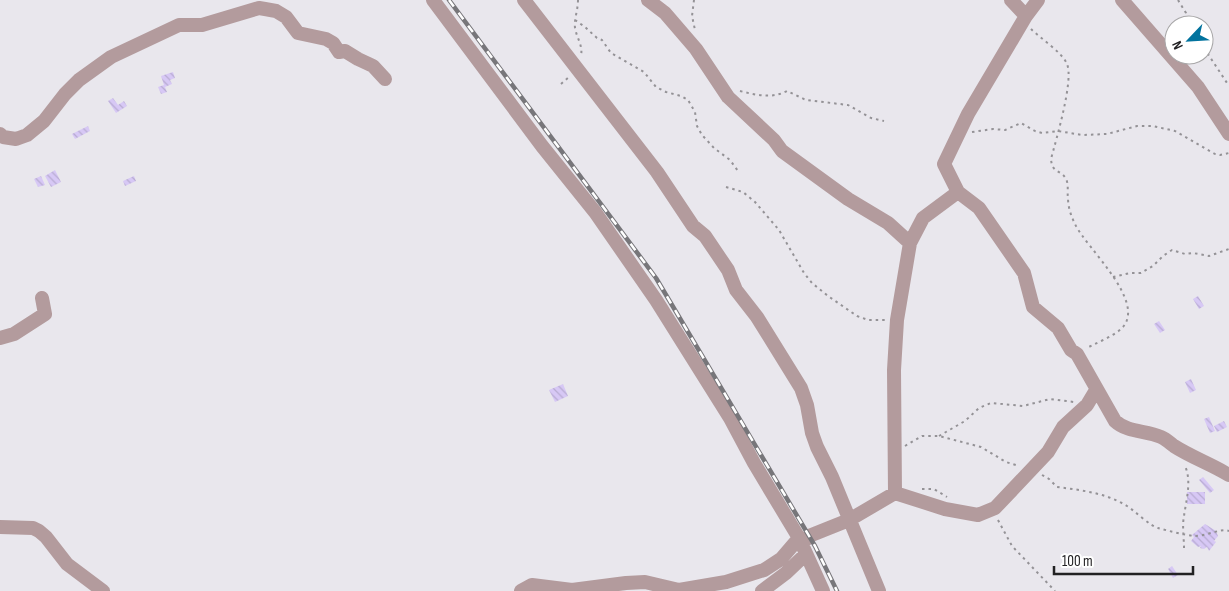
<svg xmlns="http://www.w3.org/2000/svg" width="1229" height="591" font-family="'Sofia Sans Condensed',sans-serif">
	<defs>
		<pattern id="building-back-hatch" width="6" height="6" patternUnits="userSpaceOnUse" patternTransform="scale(1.25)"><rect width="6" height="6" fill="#d7c8f5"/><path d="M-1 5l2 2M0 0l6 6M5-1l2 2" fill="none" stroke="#b8acd2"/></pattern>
	</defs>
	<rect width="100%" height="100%" fill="#e9e7ed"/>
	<path fill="url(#building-back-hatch)" d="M173,72l2,6 -5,2 2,4 -7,3 2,5 -6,2 -3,-7 6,-2 -3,-9z
		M113,98l5,7 6,-4 3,5 -11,7 -8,-12z
		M88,126l2,5 -15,8 -3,-5z
		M55,170l6,12 -10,5 -6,-11z
		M41,176l4,9 -7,2 -4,-8z
		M134,176l2,5 -11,5 -2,-5z
		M1198,296l6,10 -5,3 -6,-10z
		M1159,321l6,9 -5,3 -6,-9z
		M1191,379l5,11 -6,3 -5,-11z
		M563,384l5,12 -13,6 -6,-12z
		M1209,417l6,14 -5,2 -6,-14z
		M1224,421l3,6 -10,5 -3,-6z
		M1203,477l11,13 -4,3 -11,-13z
		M1187,492h18v12h-18z
		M1205,524l11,7 2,5 -4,5 2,1 -7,9 -2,-4 -3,2 -4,-1 1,-2 -3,1 -7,-6 3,-4 -2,-2z
		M1172,566l6,9 -5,3 -5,-9z"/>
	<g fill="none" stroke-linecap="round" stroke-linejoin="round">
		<path stroke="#949296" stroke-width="2" stroke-dasharray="2.5 4" stroke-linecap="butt" d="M578,0c0,10 -4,19 -3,28 2,11 8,17 6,28
			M694,0l-2,16 3,14
			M1178,0l8,13 4,12
			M575,20l10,7 12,11 5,2 9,13 33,19 12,15 10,5 15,4 7,4 7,12 2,14 5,9 12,13 16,12 8,11
			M1031,29c10,10 31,23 36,35 7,16 -11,76 -16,95 1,15 10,10 15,20 3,6 1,13 2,19 0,9 3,18 7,26 11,24 74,79 46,105 -9,8 -23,13 -34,19
			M1204,48l25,38
			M561,84l8,-7
			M740,91c16,4 32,8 47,0l19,9 42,5 23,13 13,3
			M972,132l21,-3 12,1 16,-7 14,8 7,2 16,-2 24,4 25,-1 30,-8h16l22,5 40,23 5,1 9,-2
			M726,187l17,5 12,10 24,28 25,43 8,10 16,13 29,20 11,4h17
			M1113,277l17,-4h11l12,-7 10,-10 9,-6 13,4 8,-1 16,3 20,-7
			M939,436l26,-15 14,-13 12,-5 32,3 27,-7 24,3
			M905,446l17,-10h17l42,11 25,15 13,4
			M1042,475l7,4 8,8c24,3 49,6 70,19 8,5 23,20 31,22 11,3 26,7 37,8 12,0 25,-8 34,-5
			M922,489h12l13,8
			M998,520l14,26 43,45
			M1184,548c0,-10 -2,-22 0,-32 2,-15 8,-35 1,-50"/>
		<path stroke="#b39b9d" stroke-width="14" d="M433,0l109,146 53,66 61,88 74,118 24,45 45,75 24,53
			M524,0l133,172 36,54 12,10 23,34 8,20 21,27 44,71 6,17 5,28 5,14 15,30 47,114
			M648,0l17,13 31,36 32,48 46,43 8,11 66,48 40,24 22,20
			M1011,0l15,16
			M1122,0l76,87 31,47
			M0,134l3,3 13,2 11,-4 17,-14 21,-27 14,-14 32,-23 68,-32h23l57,-17 6,1 11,2 10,6 12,16 28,6 7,4 6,9 6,-1 13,8 15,7 12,13
			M958,192l21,16 45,65 9,34 25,21 13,22 6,4 38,67c13,12 31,9 46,16 5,2 9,6 13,9 17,11 37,18 55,29
			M0,338l14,-4 31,-20 -3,-16
			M895,493l-1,-123 3,-50 13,-77 13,-25 35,-26 -14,-28 24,-50 58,-98 12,-16
			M0,527l33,1 6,3 7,6 21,27 36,27
			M802,544l7,-8 40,-16 46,-27 50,16 33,6 17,-7 53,-56 15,-25 24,-22 9,-15
			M521,591l11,-6 40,5 54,-7 19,-1 34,8 47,-8 38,-12 17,-11 18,-21
			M762,591l24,-18 20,-19"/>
		<defs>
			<path id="rail" d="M449,0l207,278 159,268 22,45"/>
		</defs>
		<use href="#rail" stroke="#77767a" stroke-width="4.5"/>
		<use href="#rail" stroke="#fff" stroke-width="2.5" stroke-dasharray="8" stroke-linecap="butt"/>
	</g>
	<g transform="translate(1189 40) rotate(245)"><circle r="24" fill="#ffffff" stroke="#a7a6a7"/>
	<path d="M0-4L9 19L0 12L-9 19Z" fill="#02739e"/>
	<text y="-8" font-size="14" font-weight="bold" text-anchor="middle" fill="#222123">N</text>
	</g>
	<path d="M1054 566v8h139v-8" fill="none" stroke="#222123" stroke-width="2.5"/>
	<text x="1062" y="566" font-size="15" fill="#222123" stroke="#ffffff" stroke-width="4" paint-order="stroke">100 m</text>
</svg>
